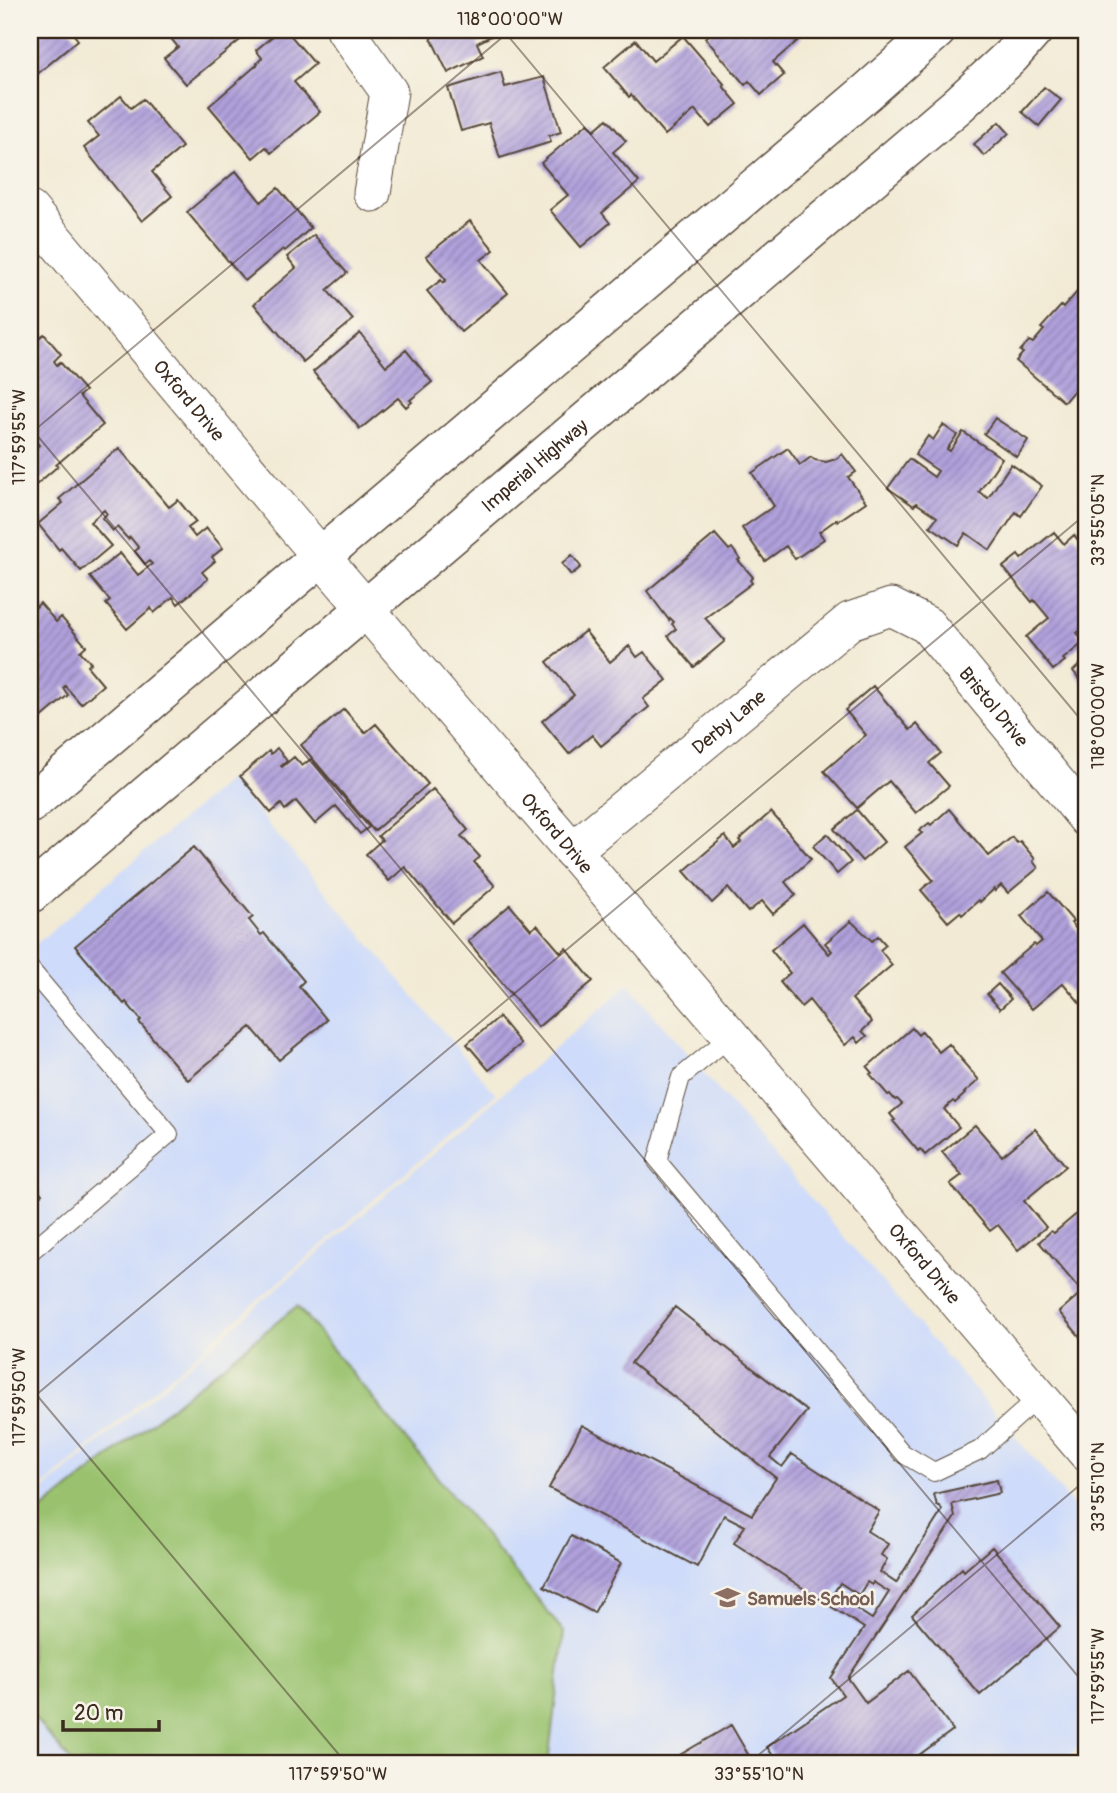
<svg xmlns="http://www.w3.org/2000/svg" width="1117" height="1793" font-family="Pangolin,sans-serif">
	<defs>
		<pattern id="building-hatch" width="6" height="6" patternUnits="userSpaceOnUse" patternTransform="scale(1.75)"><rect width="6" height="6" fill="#b0a0dc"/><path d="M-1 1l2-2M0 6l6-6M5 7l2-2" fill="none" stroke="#9083b2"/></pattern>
	</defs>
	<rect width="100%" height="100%" fill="#f7f3e8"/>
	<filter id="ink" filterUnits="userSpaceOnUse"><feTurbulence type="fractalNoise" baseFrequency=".0143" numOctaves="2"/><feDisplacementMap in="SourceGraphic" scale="14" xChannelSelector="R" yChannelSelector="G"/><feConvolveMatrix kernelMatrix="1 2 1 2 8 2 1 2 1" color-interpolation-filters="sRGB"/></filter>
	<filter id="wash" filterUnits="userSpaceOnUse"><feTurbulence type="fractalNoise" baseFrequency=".00686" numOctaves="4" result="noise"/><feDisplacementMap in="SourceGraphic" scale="28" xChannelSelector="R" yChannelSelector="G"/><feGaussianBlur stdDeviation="1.57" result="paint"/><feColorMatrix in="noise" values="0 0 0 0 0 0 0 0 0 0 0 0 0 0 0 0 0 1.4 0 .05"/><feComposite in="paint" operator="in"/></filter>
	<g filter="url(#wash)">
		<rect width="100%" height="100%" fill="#f2ead4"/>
		<path fill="#cedbfa" d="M230,779l266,315 -466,404v-549z
			M628,985l459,536v219l-27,23h-1030v-261z"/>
		<path fill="#9ac26e" stroke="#6a7646" stroke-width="2" d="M297,1306l267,326 -16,131h-476l-42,-50v-193z"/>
		<g id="blocks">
			<path fill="url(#building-hatch)" fill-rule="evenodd" d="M30,30h40l8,10 -48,40z
				M164,30h84l2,2 -64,52 -22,-26 14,-11z
				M280,30h6l29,34 -21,18 26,30 -49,41 -5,-6 -13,11 -44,-52 49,-42 -1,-1 5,-5 -6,-8z
				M438,30h65l-26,13 6,13 -35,17 -19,-39z
				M715,30h80l7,7 -29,25 11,13 -23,20 -12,-14 -4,4 -40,-47z
				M683,36l42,49 -2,1 15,18 -28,23 -15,-17 -30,25 -34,-40 -2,2 -25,-30 32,-27 17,21z
				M501,72l4,15 39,-10 17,55 -12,4 2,6 -51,16 -11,-35 -28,8 -13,-43z
				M1044,87l17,13 -22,26 -17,-14z
				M121,96l10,12 12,-9 39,48 -30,25 20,24 -30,25 -58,-73 15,-12 -11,-13z
				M607,119l19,22 -13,11 26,30 -37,31 8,10 -29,24 -31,-37 18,-15 -27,-32 47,-40 6,7z
				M999,122l10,11 -25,23 -10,-12z
				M236,171l25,31 17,-14 33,40 -26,23 -2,-2 -38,32 -58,-69z
				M470,221l24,29 -13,10 27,33 -47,39 -34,-41 14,-11 2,3 3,-3 -20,-24z
				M314,235l33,38 -20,17 26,30 -50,42 -49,-58 42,-36 -9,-11z
				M1084,284l3,2v89l-23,27 -48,-41 7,-8 -3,-2 9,-10 4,2 11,-13 -3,-2 20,-22 2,2z
				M360,333l26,33 20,-16 26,32 -22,18 2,2 -6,5 -8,-9 -38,31 -47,-57z
				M44,334l17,20 -7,7 3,4 3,-3 25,29 -6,5 24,29 -47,40 2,1 -28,24v-38l9,-7 -8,-9 2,-2 -3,-3v-92l3,-3 3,4z
				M995,418l33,22 -11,17 -33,-23z
				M943,425l14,10 -10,14 3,2 13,-19 39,26 -23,34 9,6 23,-34 31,22 -21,30 -5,-4 -26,38 -24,-17 -8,12 -28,-19 7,-9 -21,-14 -2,3 -26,-18 21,-29 25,18 4,-6 -23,-16 13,-19 5,4z
				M119,448l50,59 9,-7 18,22 -8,6 7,9 11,-9 17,20 -11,9 3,4 -13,11 6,7 -30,25 -5,-7 -19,16 -3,-5 -24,21 -21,-25 4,-3 -20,-24 30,-24 18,22 14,-11 -3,-3 -4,3 -10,-13 4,-3 -9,-11 -2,2 -11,-12 -4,4 -11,-13 5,-4 -3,-4 -14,12 21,24 -30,25 -20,-23 -2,2 -21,-26 25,-21 -4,-4z
				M788,448l12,17 11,-8 4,3 11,2 10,-3 6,-5 14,18 -8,5 18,25 -28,19 -1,-2 -18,13 5,7 -29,20 -9,-13 -21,15 -23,-33 32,-22 -22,-33z
				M1054,532l10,12 10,-9 13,16v74l-10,8 7,9 -21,17 2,2 -12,9 -27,-33 23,-19 -15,-18 -2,2 -29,-35 15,-12 3,4z
				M715,534l14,16 3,-2 8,11 -2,1 15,17 -3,3 2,3 -47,35 20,23 -31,26 -26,-31 8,-7 -4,-5 2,-2 -4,-4 -1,2 -22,-29z
				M572,555l9,12 -10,8 -9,-11z
				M30,600l6,7 4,-4 16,19 5,-5 25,29 -6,5 11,12 -4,3 16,19 -22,19 -16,-18 -2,2 5,7 -27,23 -6,-7 -5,8z
				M585,631l25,31 19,-16 8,11 7,-5 23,28 -24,19 6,8 -48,39 -9,-11 -23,19 -27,-33 32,-26 -27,-33z
				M1087,658v30l-14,-17z
				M873,686l37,44 7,-6 24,29 -12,10 20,23 -33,27 -27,-32 -32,27 -33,-37 42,-36 -21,-25z
				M344,709l21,24 11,-9 52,60 -54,47 -73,-86z
				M277,748l10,13 -6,5 1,1 12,-10 8,9 9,-7 58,68 -9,7 -24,-28 -21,18 -19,-23 -11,9 -4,-6 -10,9 -31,-37 29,-25 2,3z
				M433,789l35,41 -7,6 19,21 -6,5 21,24 -43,37 -47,-56 -16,14 -23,-27 16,-14 -4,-4z
				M949,809l40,47 23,-19 5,6 3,-2 15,18 -2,2 5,7 -30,25 -7,-8 -6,6 -1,-2 -14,13 -1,-2 -17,15 -2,-3 -12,10 -27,-32 12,-10 -28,-33 17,-14 -3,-2 10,-8 2,2z
				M857,810l27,32 -22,19 -28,-32z
				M771,812l40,47 -26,23 11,13 -23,19 -11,-13 -14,11 -20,-24 -16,15 -28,-32 41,-35 9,12 7,-6 -2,-2z
				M827,834l24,28 -14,12 -24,-28z
				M194,847l59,70 -4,3 12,15 3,-2 40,48 -5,5 28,34 -48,40 -28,-33 -63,53 -49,-58 2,-2 -15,-18 -2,2 -49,-58z
				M1048,892l25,29 -2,2 13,15 3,-3v76l-24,-28 -31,26 -32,-36 34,-29 2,2 6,-5 -21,-25z
				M510,905l21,25 6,-5 24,28 5,-5 27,33 -55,46 -70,-86z
				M851,921l21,20 6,-5 8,9 -6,5 12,15 -40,34 20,23 -10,9 5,5 -8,7 -4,-6 -10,8 -36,-45 -8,7 -21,-25 10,-9 -19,-23 32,-27 26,31 3,-3 -7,-8z
				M998,984l13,15 -11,10 -13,-15z
				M499,1017l22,27 -32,26 -22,-26z
				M912,1028l6,7 4,-4 17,21 10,-8 14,17h-1l17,19 -15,13 1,1 -10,9 -2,-2 -9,8 15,18 -34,28 -5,-6 -2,2 -25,-30 2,-1 -5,-6 12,-10 -5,-5 -2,1 -5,-6 -2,1 -18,-21 2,-1 -5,-6z
				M975,1125l27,31 33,-27 31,37 -42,35 22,26 -28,23 -20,-25 -8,6 -40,-47 12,-9 -20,-23z
				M30,1173l6,7 -3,3 9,11 -10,8 3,4 -5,4z
				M1086,1206l1,2v137l-28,-33 23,-20 -43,-50 12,-11 3,2z
				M675,1307l132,104 -37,46 12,10 10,-13 87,57 -12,20 21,13 -7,11 6,4 -7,13 16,11 46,-72 -2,-5h-3l-3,-12 63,-14 3,13 -48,11 3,13 -107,161 18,25 43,-32 44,59 -45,33h-130l-11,-16 76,-52 -12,-17 33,-50 -130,-85 11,-17 -21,-11 -27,52 -148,-79 33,-63 170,90 24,-37 -145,-115zM867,1582l5,3 1,-3 16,10 -17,27 -39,-25 7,-11 19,12z
				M571,1536l50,27 -27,50 -50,-27z
				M992,1547l68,80 -80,68 -68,-80 50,-47 2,3z
				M731,1725l22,38h-87z"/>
		</g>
	</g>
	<g filter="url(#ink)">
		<use href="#blocks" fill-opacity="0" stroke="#564739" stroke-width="2"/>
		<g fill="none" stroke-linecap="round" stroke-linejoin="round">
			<defs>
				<path id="lane" d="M30,969l139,165 -139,118
					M731,1036l-50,41 -24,84 245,292 32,19 46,-22 59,-53"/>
				<g id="street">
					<path d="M345,30l44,62 -17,101"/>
					<path id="s1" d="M30,210l259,309 798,934"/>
					<path id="s2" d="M572,851l278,-230 41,-14 36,18 160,194"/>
				</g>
				<g id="primary">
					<path d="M30,804l837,-712 70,-62"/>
					<path id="s3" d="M30,894l928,-789 53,-49 23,-26"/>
				</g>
			</defs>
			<use href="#lane" stroke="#564739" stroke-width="20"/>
			<use href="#street" stroke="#564739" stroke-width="39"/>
			<use href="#primary" stroke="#564739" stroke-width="41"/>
			<use href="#lane" stroke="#fff" stroke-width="18"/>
			<use href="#street" stroke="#fff" stroke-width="37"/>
			<use href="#primary" stroke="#fff" stroke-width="38"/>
		</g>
	</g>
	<path fill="none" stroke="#3b2a1e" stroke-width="2" stroke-opacity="0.45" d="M503,30l584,697M30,427l1057,1260M30,434l481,-404M30,1387l316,376M30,1400l1057,-887M749,1763l338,-284"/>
	<defs>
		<symbol id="school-bare" viewBox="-9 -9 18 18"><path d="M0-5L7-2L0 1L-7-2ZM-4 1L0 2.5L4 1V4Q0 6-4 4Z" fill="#8d6e63" stroke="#f7f3e8" stroke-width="2.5" paint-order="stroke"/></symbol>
	</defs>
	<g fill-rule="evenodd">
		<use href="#school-bare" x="710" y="1580" width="35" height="35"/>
	</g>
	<g text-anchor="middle" stroke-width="5" stroke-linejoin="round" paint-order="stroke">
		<g font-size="19" fill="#3b2a1e" stroke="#f7f3e8">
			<text dy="7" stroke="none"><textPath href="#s1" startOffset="248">Oxford Drive</textPath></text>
			<text dy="7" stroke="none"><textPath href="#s3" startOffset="662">Imperial Highway</textPath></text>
			<text dy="7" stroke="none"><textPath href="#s2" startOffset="550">Bristol Drive</textPath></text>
			<text dy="7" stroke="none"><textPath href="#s2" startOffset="203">Derby Lane</textPath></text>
			<text dy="7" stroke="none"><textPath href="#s1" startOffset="816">Oxford Drive</textPath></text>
			<text dy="7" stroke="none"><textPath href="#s1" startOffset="1382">Oxford Drive</textPath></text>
		</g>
		<g font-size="19" font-weight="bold" fill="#785e54" stroke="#f7f3e8" text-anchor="start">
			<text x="747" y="1605">Samuels School</text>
		</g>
	</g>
	<rect width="1117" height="1793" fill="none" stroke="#f7f3e8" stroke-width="77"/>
	<path d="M63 1720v10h96v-10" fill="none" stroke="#3b2a1e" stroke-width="3.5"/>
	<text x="74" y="1720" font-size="21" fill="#3b2a1e" stroke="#f7f3e8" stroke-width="5" paint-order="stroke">20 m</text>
	<rect x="38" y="38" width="1040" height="1717" fill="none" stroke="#3b2a1e" stroke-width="2.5"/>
	<g font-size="18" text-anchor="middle" fill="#3b2a1e">
		<text x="510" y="25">118°00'00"W</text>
		<text transform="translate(19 437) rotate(-90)" y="6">117°59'55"W</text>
		<text transform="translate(1098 520) rotate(-90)" y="6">33°55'05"N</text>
		<text transform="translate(1098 716) rotate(-90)" y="6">118°00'00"W</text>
		<text transform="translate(19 1397) rotate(-90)" y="6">117°59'50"W</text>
		<text transform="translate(1098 1487) rotate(-90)" y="6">33°55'10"N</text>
		<text transform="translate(1098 1676) rotate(-90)" y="6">117°59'55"W</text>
		<text x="338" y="1780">117°59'50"W</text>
		<text x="759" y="1780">33°55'10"N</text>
	</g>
</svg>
